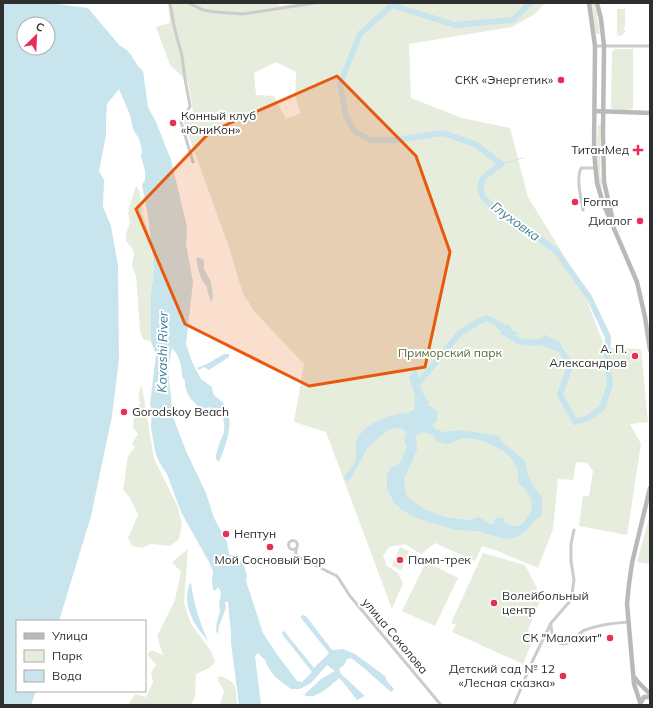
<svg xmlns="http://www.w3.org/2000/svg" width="653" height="708" font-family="Mulish,sans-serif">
	<rect width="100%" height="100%" fill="#fff"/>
	<path fill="#e7eddd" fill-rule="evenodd" d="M168,3h110l1,3 23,-3h243l-10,11 -23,13 -103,17 2,54 51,20 48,10 18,69 51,83 25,65 -1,3 38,1 7,73 -18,2 11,20 -14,91 -48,-9 4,-30h6l4,-25 -6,-8 -11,-1 -3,18 -15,-1 -5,50 -15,39 -43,-18 -13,-4 -7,15 -40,-18 -14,11 -16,-10 -16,3 -6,9 4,10 11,7 5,10 -11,26 -66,-177 -32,-10 10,-58 -49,-52 -12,-18 -14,-47 -46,-127 10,-9 -5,-29 -18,-17 -14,-38 14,-4zM276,62l20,10 -1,25 6,16 -15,6 -12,-23 -18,-1 -2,-22z
		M590,3h4l3,10 3,21h-4z
		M617,9h8v18l-2,2 3,2 -5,5 -4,-1z
		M615,49h18v59c-5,4 -16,3 -22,0l1,-56z
		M598,125h3l-1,46 2,20h-2l-4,-31z
		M136,186l4,6 2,21 6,17 6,40 -3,23v49l-8,-3 -3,-8 -4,-55 -4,-10 2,-12 -2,-6 -6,-7v-7l4,-12 -2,-9 2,-9z
		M142,386l12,73 24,48 4,18 -3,14 -9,7 -19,-2 -9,4 -10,-2 -4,-8 10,-23 -8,-17 -7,-8 5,-34 7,-9 -3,-3 6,-10 -5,-6 1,-15 6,-10c-2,-7 -2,-11 2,-17z
		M650,515v49l-13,-2z
		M400,547l9,4 -8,19 -9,-4z
		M188,549l-4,54 7,21 20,27 4,11 -6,6 -13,6 -1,23 -4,8h-63l7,-11 11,3 7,-15 -2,-10 5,-7 -9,-11 5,-4 11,5 -6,-19 18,-36 6,-28 -9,-10z
		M483,553l42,12 11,21 4,15 -12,29 5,9 -10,25 -71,-32 4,-7 -5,-2z
		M426,562l32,16 -23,48 -33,-15z
		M220,676c19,7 15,11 17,29h-17l4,-14 -7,-13z"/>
	<path fill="#c8e4ed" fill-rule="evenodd" d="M3,3h46l39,5 32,38c12,4 14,18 23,25l5,36 8,15 15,38 16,67 -1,17 7,38 -7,62 7,20 8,15 11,8c1,10 3,8 10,15 15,16 4,42 -3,60l-3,-3c0,-8 4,-17 7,-24 3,-8 1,-24 -9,-27 -4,-1 -9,0 -13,1 -9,-8 -17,-16 -16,-29l-3,-3c0,-10 -2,-21 -10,-29l-4,20 5,49 13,34 20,42 8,25 13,24 2,12 14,8 4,14 -1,5 17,52 13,20 21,28 5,1 10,-10 -30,-38 1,-3 2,1 29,36 15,-15 -28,-35v-2l2,-1 3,1 26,34 11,-1 12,5 30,22 2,5 7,8 -3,3 -26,-23 -14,-11 -4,1 -3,6 -5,4 2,5 24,22 -8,4 -14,-18 -4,-4c-8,7 -24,23 -35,17l17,-16 14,-8 -8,-6 -16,18 -11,6h-9l-16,-12 -7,-10 -3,-7 -7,-7 -3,3 6,49h-22l-8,-62v-9l-3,-32h-3l1,6 -7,18 -1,8 -2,-3 1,-9 3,-11 -1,-6 2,-13 -3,-5 -2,3h-3l-1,-8 1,-11 -4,-9 -28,-50 -14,-38 -8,-12 -4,-11 -4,-24 1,-15 -2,-8 6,-50 -5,-12v-49l3,-23 -6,-54 -6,-31 3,-5v-9l-4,-15 1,-6 -3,-11 -6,-10 -3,-14 -11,-26 -12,15 -1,17v14l-7,36 5,9 -1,27 8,19 7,39 1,94 -7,57 -21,100 -32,105h-42v70h19l-5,14h-28zM24,24h24v24h-24z
		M196,258h4l4,2v9l7,13 2,15 -2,5 -3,-9 -1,-6 -5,-7 -3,-8z
		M487,315l11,8 11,2 3,5 5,3 1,2h-17v-7l-5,-1 -2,-6 -9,-5z
		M543,334l17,8 1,4 13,19 -4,1 -7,-7 -4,-7 -24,-9 8,-2z
		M224,354h5v3l-20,13 -5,-3 -5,3 -2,-2 10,-4z
		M414,367c5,7 4,10 6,18 1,5 5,13 9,17l-1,3 9,6v10l-5,4 3,4 8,3 19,-2 37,6 2,5 24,20 3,14 5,10 9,12v18l-10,8 -7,9 -11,6 -10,1 -27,-8 -21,-1 -28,-8 -13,-5 -13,-7 -9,-9 -6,-13v-14l4,-6 9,-5 2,-5 5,-11 -3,-7 2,-7 -4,-4 -2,-1 -10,1 -18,14 -6,7 -6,12 -12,20 -5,-4c6,-7 14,-15 13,-24 0,-5 -1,-8 0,-12 5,-14 24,-24 37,-27 7,-2 14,-1 21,-5l1,-16 -6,-16 4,-6zM422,432c7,0 12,4 16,10l10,2c6,-3 11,-5 18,-6 10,-1 31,8 40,15 4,3 9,10 11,15 2,4 0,8 1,12 0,3 3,5 5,7 10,10 12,21 3,32 -7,10 -11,8 -21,4l-1,-4 -6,-2 -4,3 -1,4h-3l-11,-7 -10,3 -25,-3 -20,-8 -15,-11 -3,-4 -2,-15 13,-29 -1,-14z
		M191,583c3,22 8,37 17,58 -11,-13 -21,-26 -21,-45 0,-4 2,-8 2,-12z"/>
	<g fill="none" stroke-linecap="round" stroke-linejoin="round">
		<path stroke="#c8e4ed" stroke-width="1" d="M501,164l22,-6"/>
		<path stroke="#c8e4ed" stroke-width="6" d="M530,3l-17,17 -58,5 -63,-20 -32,29 -20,50 6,32 8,15 16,9h25l48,-7 32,11 26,20 -18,14 -3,9 3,10 7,7 32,21 34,26 33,46 19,40 -1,28 3,19 -8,24 -14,10 -13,4 -15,-27 10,-29 -3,-7
			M419,382l41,-49 21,-13 6,-2 12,7 9,10 11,6 16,2 8,-2 3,1"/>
		<path stroke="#ccc" stroke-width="3" d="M170,3l4,23 8,30 3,23 5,27 -3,6 -5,3 -1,7 12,40
			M189,3l14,7 12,2 28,2 72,-11
			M595,46h55
			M583,210c-2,-12 -7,-31 -2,-42h14
			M288.5 545a4.5 4.5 0 1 1 9 0a4.5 4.5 0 1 1-9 0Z
			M296,548v8l41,20 13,20 91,109
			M551,625c0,9 7,24 19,17 6,-3 9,-10 15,-12 14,-5 28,-7 43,-8
			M514,705l17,-41 20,-41 20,-23 3,-20 -3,-19v-17l3,-14"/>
		<path stroke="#b9b9b9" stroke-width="4.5" d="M589,3l6,43 -1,106 3,31 6,20 34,79 8,35 5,33
			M597,3l4,16 3,27 -1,87 1,49 9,39
			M595,111l55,2
			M634,677l4,5 12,12
			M640,704l4,-7h6
			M641,705l-7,-21 -7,-80 2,-20 3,-21 18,-75"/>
	</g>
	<path fill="#e8590c" fill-opacity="0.2" stroke="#e8590c" stroke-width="3" stroke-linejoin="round" d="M337,76l79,80 34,96 -25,115 -116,19 -124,-62 -49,-115 74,-77z"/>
	<g fill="#e92e56" stroke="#fff" stroke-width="1.5">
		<circle cx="561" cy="80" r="4"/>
		<circle cx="173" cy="123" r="4"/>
		<path d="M636 144h4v4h4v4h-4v4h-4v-4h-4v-4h4z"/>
		<circle cx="575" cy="202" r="4"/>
		<circle cx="640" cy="221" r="4"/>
		<circle cx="635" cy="356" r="4"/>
		<circle cx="124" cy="412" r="4"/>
		<circle cx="226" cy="534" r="4"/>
		<circle cx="270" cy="547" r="4"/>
		<circle cx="400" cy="560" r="4"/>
		<circle cx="494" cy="603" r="4"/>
		<circle cx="610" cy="638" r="4"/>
		<circle cx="563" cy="676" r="4"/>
	</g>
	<g text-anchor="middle" stroke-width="4" stroke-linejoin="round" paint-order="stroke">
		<g font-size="12" fill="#2f2f2f" stroke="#fff" text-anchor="end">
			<text x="553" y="84">СКК «Энергетик»</text>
			<text x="181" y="120" text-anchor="start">Конный клуб<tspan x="181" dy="14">«ЮниКон»</tspan></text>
			<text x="629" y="154">ТитанМед</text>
			<text x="583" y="206" text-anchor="start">Forma</text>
			<text x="632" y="225">Диалог</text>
			<text x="627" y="353">А. П.<tspan x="627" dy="14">Александров</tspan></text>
			<text x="132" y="416" text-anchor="start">Gorodskoy Beach</text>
			<text x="234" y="538" text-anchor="start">Нептун</text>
			<text x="270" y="564" text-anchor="middle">Мой Сосновый Бор</text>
			<text x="408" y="564" text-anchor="start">Памп-трек</text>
			<text x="502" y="600" text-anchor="start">Волейбольный<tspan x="502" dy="14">центр</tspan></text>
			<text x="602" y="642">СК "Малахит"</text>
			<text x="555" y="673">Детский сад № 12<tspan x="555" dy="14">«Лесная сказка»</tspan></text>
		</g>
		<g font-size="12" fill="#596c3b" stroke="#fff">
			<text x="450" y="357">Приморский парк</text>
		</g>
		<g font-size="12" fill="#2f2f2f" stroke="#fff">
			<text transform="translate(395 636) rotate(50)" y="4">улица Соколова</text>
		</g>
		<g font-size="13" font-style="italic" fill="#3b7d93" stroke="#fff">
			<text transform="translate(516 221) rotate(36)" y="5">Глуховка</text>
			<text transform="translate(162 352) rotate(-89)" y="5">Kovashi River</text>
		</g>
	</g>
	<rect width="653" height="708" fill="none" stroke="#2f2f2f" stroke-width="8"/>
	<rect x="16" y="620" width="130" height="72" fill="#ffffff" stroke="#acacac"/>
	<rect x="24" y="633" width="20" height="6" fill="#b9b9b9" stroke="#acacac"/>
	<text x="52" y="640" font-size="12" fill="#2f2f2f">Улица</text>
	<rect x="24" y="650" width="20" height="12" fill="#e7eddd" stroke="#acacac"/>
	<text x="52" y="660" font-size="12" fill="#2f2f2f">Парк</text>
	<rect x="24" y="670" width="20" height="12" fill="#c8e4ed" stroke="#acacac"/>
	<text x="52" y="680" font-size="12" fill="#2f2f2f">Вода</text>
	<g transform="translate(36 36) rotate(24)"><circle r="19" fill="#ffffff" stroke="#acacac"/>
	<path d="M0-3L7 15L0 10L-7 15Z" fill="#e92e56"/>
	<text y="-6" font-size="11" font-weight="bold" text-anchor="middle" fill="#2f2f2f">С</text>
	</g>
</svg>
